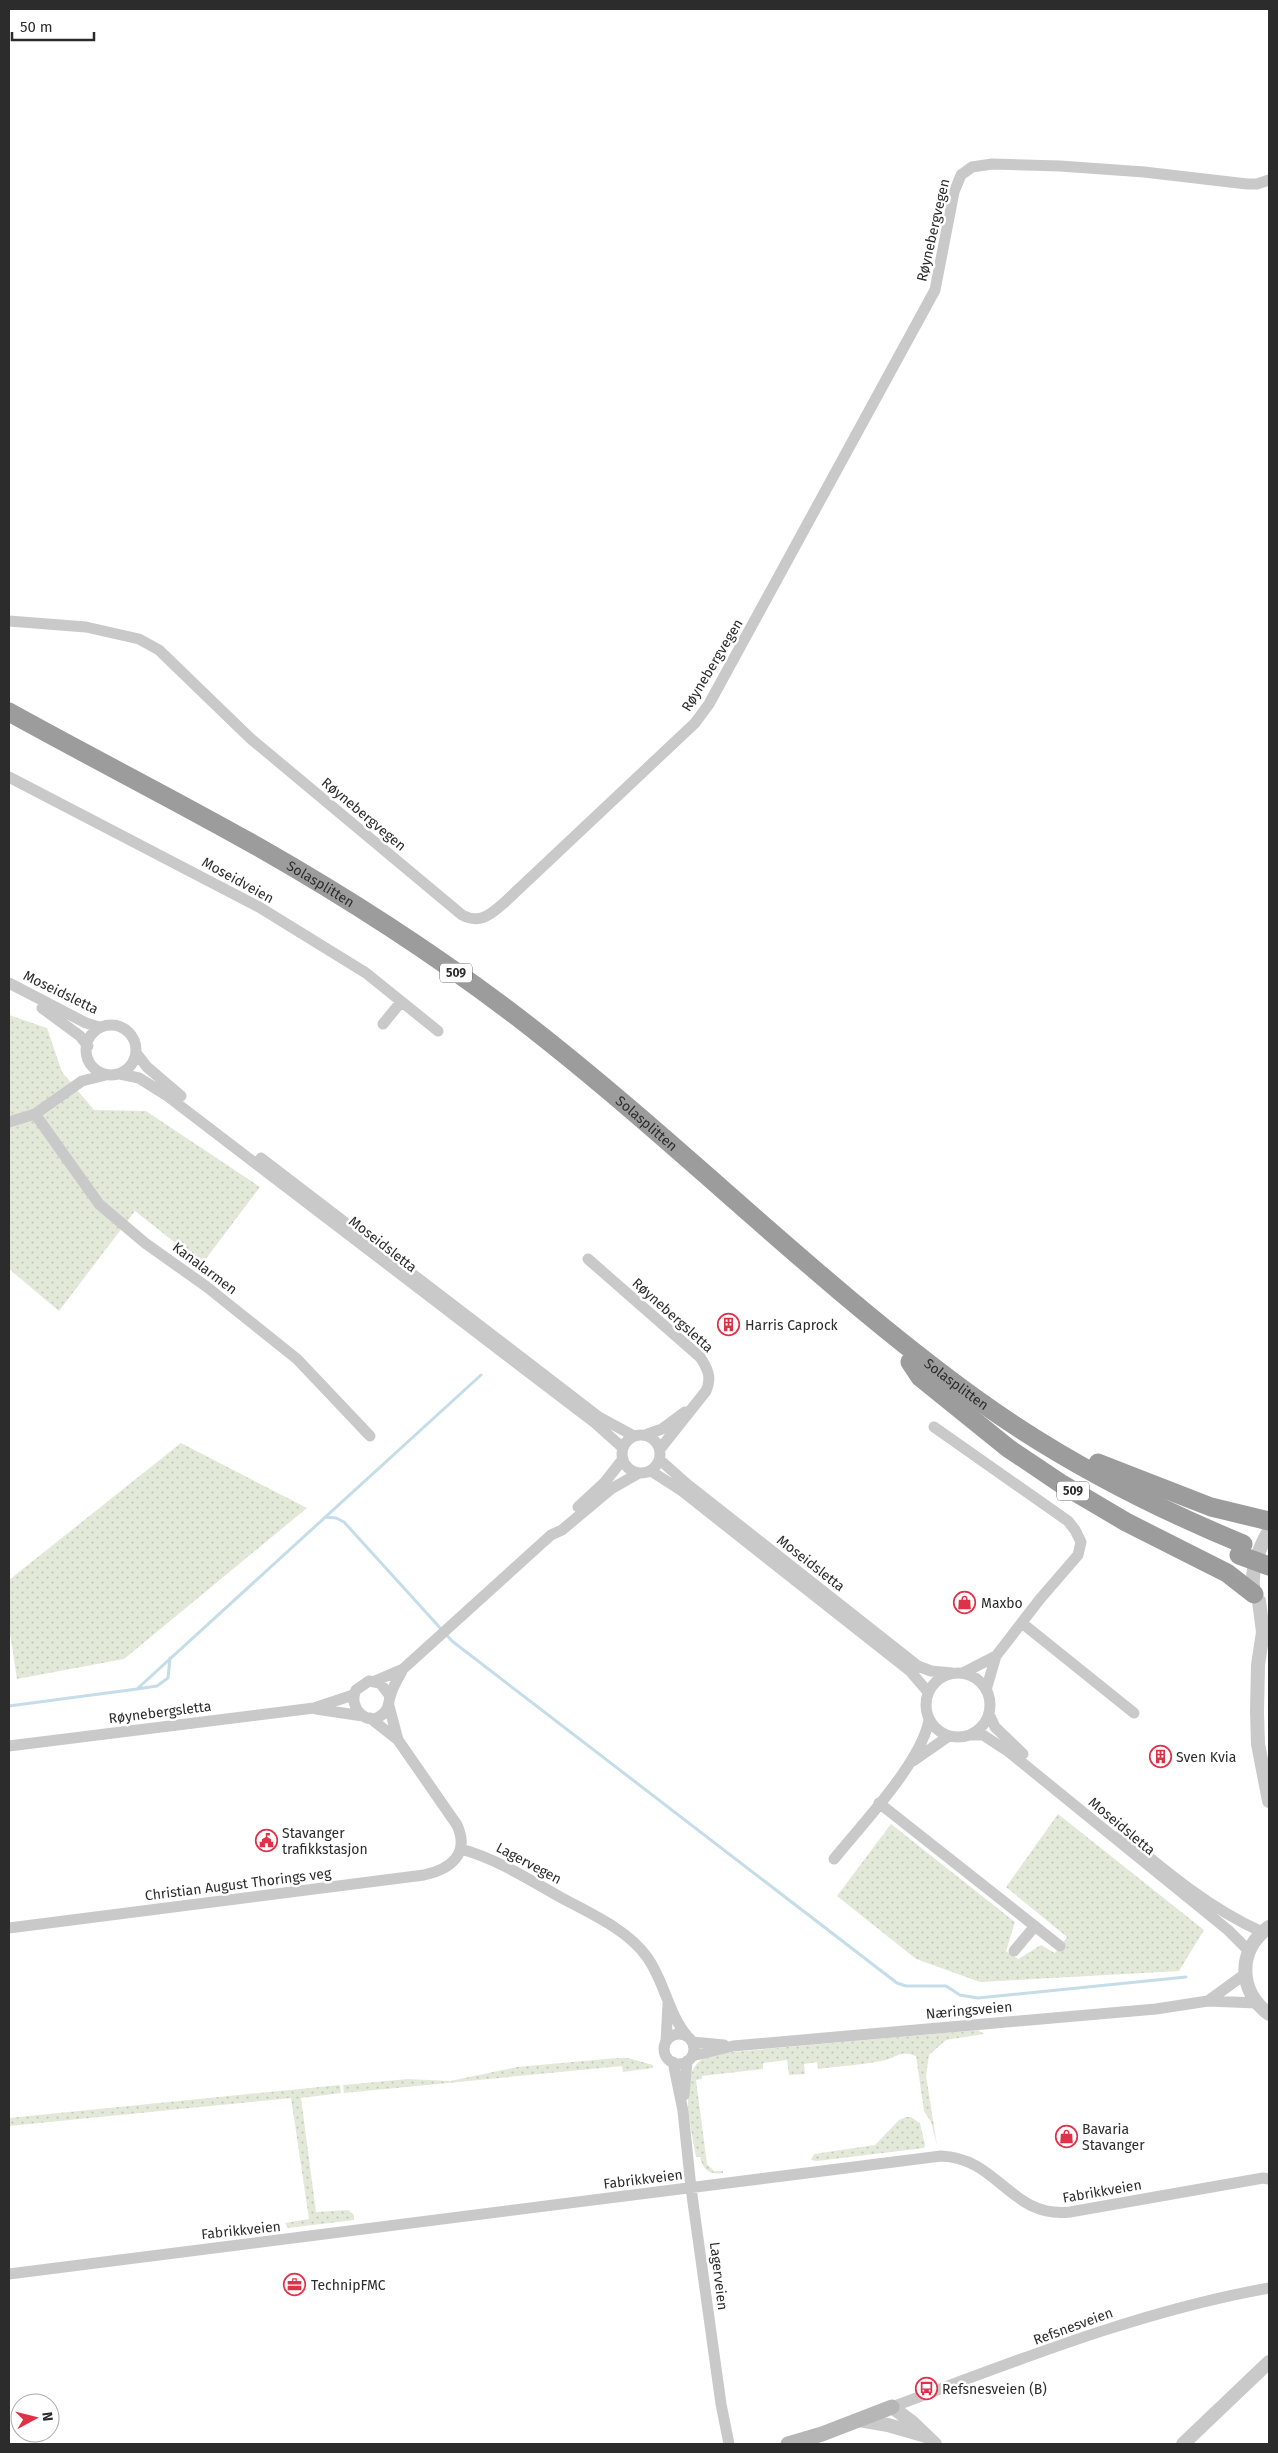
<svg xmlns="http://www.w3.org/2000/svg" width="1278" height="2453" font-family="'Fira Sans',sans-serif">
	<defs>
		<pattern id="green-dots" width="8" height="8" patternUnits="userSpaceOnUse" patternTransform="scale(1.25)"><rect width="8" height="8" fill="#e3e9d9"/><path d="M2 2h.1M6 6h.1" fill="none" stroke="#c3c8ba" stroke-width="1.8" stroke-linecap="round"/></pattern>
	</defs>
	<rect width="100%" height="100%" fill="#fff"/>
	<path fill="url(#green-dots)" d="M9,1015l38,13 15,44 32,38 52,1 114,76 -58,77 -67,-53 -76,100 -50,-42z
		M181,1443l126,65 -183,151 -107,20 -8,-52v-47z
		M1058,1814l146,116 -25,41 -199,11 -64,-23 -79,-63 54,-72 124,98 -9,29 12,8 23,-14 14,8 12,-16 -61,-50z
		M978,2030l6,4 -38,6 -17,15 -3,21 11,69 -6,-23 -7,-11 -8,-55c-19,-6 -18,2 -34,5 -21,4 -43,5 -64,8l-1,-7 -13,2 1,10 -16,1 -2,-15 -24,3v6l-61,7v3l-6,1 11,84 7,7h9v2c-13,2 -20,-3 -23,-16h-4c-4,-26 -21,-86 10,-100 4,-2 10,-3 15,-4z
		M617,2058h11l25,7v3l-30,4 -1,-6 -278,27 -1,-8 65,-6 42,2 67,-14z
		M340,2085l1,8 -40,5 15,114 32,-2 6,5v5l-66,8 -3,-5 24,-4 -18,-121 -282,28v-8z
		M906,2117h5l9,6 5,22 -1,3 -107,13 -6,-1 3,-6 61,-9 24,-25z"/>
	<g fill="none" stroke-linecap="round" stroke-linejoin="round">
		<path stroke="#c5dde9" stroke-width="3" d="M325,1517l11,1 8,4 108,119 445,342 9,3h40l14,9 18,3 208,-21
			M137,1689l20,-3 11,-8 2,-20
			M9,1706l128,-17 344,-314"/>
		<path stroke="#c9c9c9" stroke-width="11" d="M9,621l77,6 53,12 20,11 91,88 212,177c19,10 30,-2 43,-13l190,-179 14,-19 226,-414 19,-98 7,-17 11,-8 20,-3 68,2 84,6 103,12h10l12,-4
			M9,777l250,130 107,66 72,58
			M9,983l77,40 13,4
			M42,1008l38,28 8,10
			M383,1024l18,-22
			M86 1050a25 25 0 1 1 50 0a25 25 0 1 1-50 0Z
			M137,1054l10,13 34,29
			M120,1074l19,4 27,17 429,328 28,25
			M35,1114l64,90 46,39 62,44 90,72 73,77
			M9,1122l26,-8 47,-33 24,-6
			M261,1158l338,259 35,19
			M588,1259l112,98c8,12 12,21 6,34l-46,58
			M934,1427l134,94 7,9 6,12 -3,13 -38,44 -44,57 -33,17
			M622 1454a19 19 0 1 1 38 0a19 19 0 1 1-38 0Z
			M645,1435l17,-6 23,-17
			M660,1460l27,24 231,182 13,5 21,2
			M651,1471l31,20 228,180 18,21
			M578,1507l27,-25 18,-23
			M1022,1623l112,90
			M926 1705a32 32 0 1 1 64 0a32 32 0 1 1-64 0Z
			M375,1681l28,-12 148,-134 11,-5 49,-41 28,-16
			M986,1690l10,-34
			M390,1696l-10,-13 -11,-2 -13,9c-9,18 13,40 29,22 5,-6 3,-11 6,-18 2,-8 8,-17 12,-25
			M389,1706l9,34
			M316,1709l47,7
			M989,1714l6,13 28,27
			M970,1735h13l26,17 219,178 21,21
			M9,1746l305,-38 39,-13
			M913,1761l36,-25
			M879,1803l181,143
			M1121,1834c44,37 88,74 141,98
			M461,1849c36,10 67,30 99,48 29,16 67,32 87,60 18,25 21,57 41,80
			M834,1859c28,-35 87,-96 95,-139
			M9,1928l415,-53c27,-6 46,-21 33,-50l-59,-85 -28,-22
			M1014,1951l21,-25
			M1208,2001l37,-27
			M664 2049a15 15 0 1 1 30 0a15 15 0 1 1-30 0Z
			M666,2042l2,-38
			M692,2042l32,3
			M692,2056l41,-10 423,-37 52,-8 48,2
			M673,2062l10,49 8,77 30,216 8,40
			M684,2095l3,-34
			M9,2274l932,-118c58,2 70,63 129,56l193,-34 6,1
			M892,2407c124,-46 247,-96 377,-119"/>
		<path stroke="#c9c9c9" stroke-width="14" d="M1257,1598c-11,-16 2,-51 12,-67
			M1259,1601l4,31 -5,33 -1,47 1,32 11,57
			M1269,1927c-32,23 -31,64 0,87
			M892,2407l20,15 23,22
			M859,2420l29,5 38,11
			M1183,2444l86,-82"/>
		<path stroke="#b6b6b6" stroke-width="15" d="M788,2444l34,-10 70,-27"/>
		<g stroke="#9c9c9c" stroke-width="19">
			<path id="s1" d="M9,712c83,46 168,89 251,136 93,53 184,112 269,178 154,120 292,261 450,375 81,58 172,105 264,143"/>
			<path d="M910,1362l10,15 88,71 52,35 66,39 101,51 27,21"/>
			<path d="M1098,1463l113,44 58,14"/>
		</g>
		<path stroke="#9c9c9c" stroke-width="19" d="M1239,1555l30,11"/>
	</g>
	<defs>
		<symbol id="building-ring" viewBox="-11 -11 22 22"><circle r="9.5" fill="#fff" stroke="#df3147" stroke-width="1.5"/><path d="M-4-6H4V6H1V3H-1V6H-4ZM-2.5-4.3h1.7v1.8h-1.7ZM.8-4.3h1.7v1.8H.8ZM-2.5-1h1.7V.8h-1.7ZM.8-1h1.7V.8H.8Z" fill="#df3147"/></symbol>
		<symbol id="shop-ring" viewBox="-11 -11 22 22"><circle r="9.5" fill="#fff" stroke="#df3147" stroke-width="1.5"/><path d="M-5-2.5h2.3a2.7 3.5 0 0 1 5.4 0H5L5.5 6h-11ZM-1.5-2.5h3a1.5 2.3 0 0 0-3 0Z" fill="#df3147"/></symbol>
		<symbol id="civic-ring" viewBox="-11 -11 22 22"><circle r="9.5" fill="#fff" stroke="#df3147" stroke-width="1.5"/><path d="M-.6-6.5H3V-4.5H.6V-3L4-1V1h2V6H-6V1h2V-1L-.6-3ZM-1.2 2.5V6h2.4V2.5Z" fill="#df3147"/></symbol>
		<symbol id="office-ring" viewBox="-11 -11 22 22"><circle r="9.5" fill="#fff" stroke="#df3147" stroke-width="1.5"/><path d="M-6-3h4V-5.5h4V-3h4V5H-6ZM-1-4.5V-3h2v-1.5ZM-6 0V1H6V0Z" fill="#df3147"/></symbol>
		<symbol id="bus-ring" viewBox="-11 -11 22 22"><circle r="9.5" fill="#fff" stroke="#df3147" stroke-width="1.5"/><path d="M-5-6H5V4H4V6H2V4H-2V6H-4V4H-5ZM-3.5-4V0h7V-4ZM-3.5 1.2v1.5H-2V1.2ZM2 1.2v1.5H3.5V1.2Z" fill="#df3147"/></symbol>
	</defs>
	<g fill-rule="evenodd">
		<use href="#building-ring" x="716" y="1312" width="25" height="25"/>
		<use href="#shop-ring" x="952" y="1590" width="25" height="25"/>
		<use href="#building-ring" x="1148" y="1744" width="25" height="25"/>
		<use href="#civic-ring" x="254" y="1828" width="25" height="25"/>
		<use href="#shop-ring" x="1054" y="2124" width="25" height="25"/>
		<use href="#office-ring" x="282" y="2272" width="25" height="25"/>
		<use href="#bus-ring" x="914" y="2376" width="25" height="25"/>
	</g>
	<g text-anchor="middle" stroke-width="5" stroke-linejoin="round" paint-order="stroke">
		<g fill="#fff" stroke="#6b6b6b" stroke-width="1">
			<rect x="440" y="963.5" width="32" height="19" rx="4"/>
			<rect x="1057" y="1481.5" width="32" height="19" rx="4"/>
		</g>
		<g font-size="12" font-weight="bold" fill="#2c2c2c">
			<text x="456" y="977">509</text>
			<text x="1073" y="1495">509</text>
		</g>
		<g font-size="14" fill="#2c2c2c" stroke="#fff">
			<text transform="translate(933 230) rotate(-77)" y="5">Røynebergvegen</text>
			<text transform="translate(712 665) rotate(-59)" y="5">Røynebergvegen</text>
			<text transform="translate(364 814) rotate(40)" y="5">Røynebergvegen</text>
			<text transform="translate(238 880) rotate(29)" y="5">Moseidveien</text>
			<text dy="5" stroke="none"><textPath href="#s1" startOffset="356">Solasplitten</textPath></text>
			<text transform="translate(61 992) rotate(26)" y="5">Moseidsletta</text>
			<text dy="5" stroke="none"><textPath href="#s1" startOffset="761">Solasplitten</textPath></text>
			<text transform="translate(383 1244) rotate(38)" y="5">Moseidsletta</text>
			<text transform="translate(205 1268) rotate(37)" y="5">Kanalarmen</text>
			<text transform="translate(673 1315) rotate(42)" y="5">Røynebergsletta</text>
			<text dy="5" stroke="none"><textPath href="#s1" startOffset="1166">Solasplitten</textPath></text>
			<text transform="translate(811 1563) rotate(38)" y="5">Moseidsletta</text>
			<text transform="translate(160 1712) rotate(-7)" y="5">Røynebergsletta</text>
			<text transform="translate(1122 1826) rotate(40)" y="5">Moseidsletta</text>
			<text transform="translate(529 1863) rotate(28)" y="5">Lagervegen</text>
			<text transform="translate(238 1884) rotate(-7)" y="5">Christian August Thorings veg</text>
			<text transform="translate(969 2010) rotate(-5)" y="5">Næringsveien</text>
			<text transform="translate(643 2179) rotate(-7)" y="5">Fabrikkveien</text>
			<text transform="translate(1102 2191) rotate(-10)" y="5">Fabrikkveien</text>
			<text transform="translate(241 2230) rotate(-6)" y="5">Fabrikkveien</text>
			<text transform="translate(719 2276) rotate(83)" y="5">Lagerveien</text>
			<text transform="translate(1073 2326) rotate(-20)" y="5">Refsnesveien</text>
		</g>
		<g font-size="14" fill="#2c2c2c" stroke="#fff" text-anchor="start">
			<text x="745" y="1330">Harris Caprock</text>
			<text x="981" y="1608">Maxbo</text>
			<text x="1176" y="1762">Sven Kvia</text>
			<text x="282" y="1838">Stavanger<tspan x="282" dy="16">trafikkstasjon</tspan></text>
			<text x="1082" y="2134">Bavaria<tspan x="1082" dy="16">Stavanger</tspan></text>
			<text x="311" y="2290">TechnipFMC</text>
			<text x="942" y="2394">Refsnesveien (B)</text>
		</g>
	</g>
	<rect width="1278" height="2453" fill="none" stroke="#2c2c2c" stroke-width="20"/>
	<g transform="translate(35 2418) rotate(83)"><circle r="24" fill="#ffffff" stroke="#ababab"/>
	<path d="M0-4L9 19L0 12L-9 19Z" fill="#df3147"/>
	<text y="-8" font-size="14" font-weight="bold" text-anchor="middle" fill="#2c2c2c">N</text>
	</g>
	<path d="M12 32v8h82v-8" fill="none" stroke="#2c2c2c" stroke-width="2.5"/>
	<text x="20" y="32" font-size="15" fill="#2c2c2c" stroke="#ffffff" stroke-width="4" paint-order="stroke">50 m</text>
</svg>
